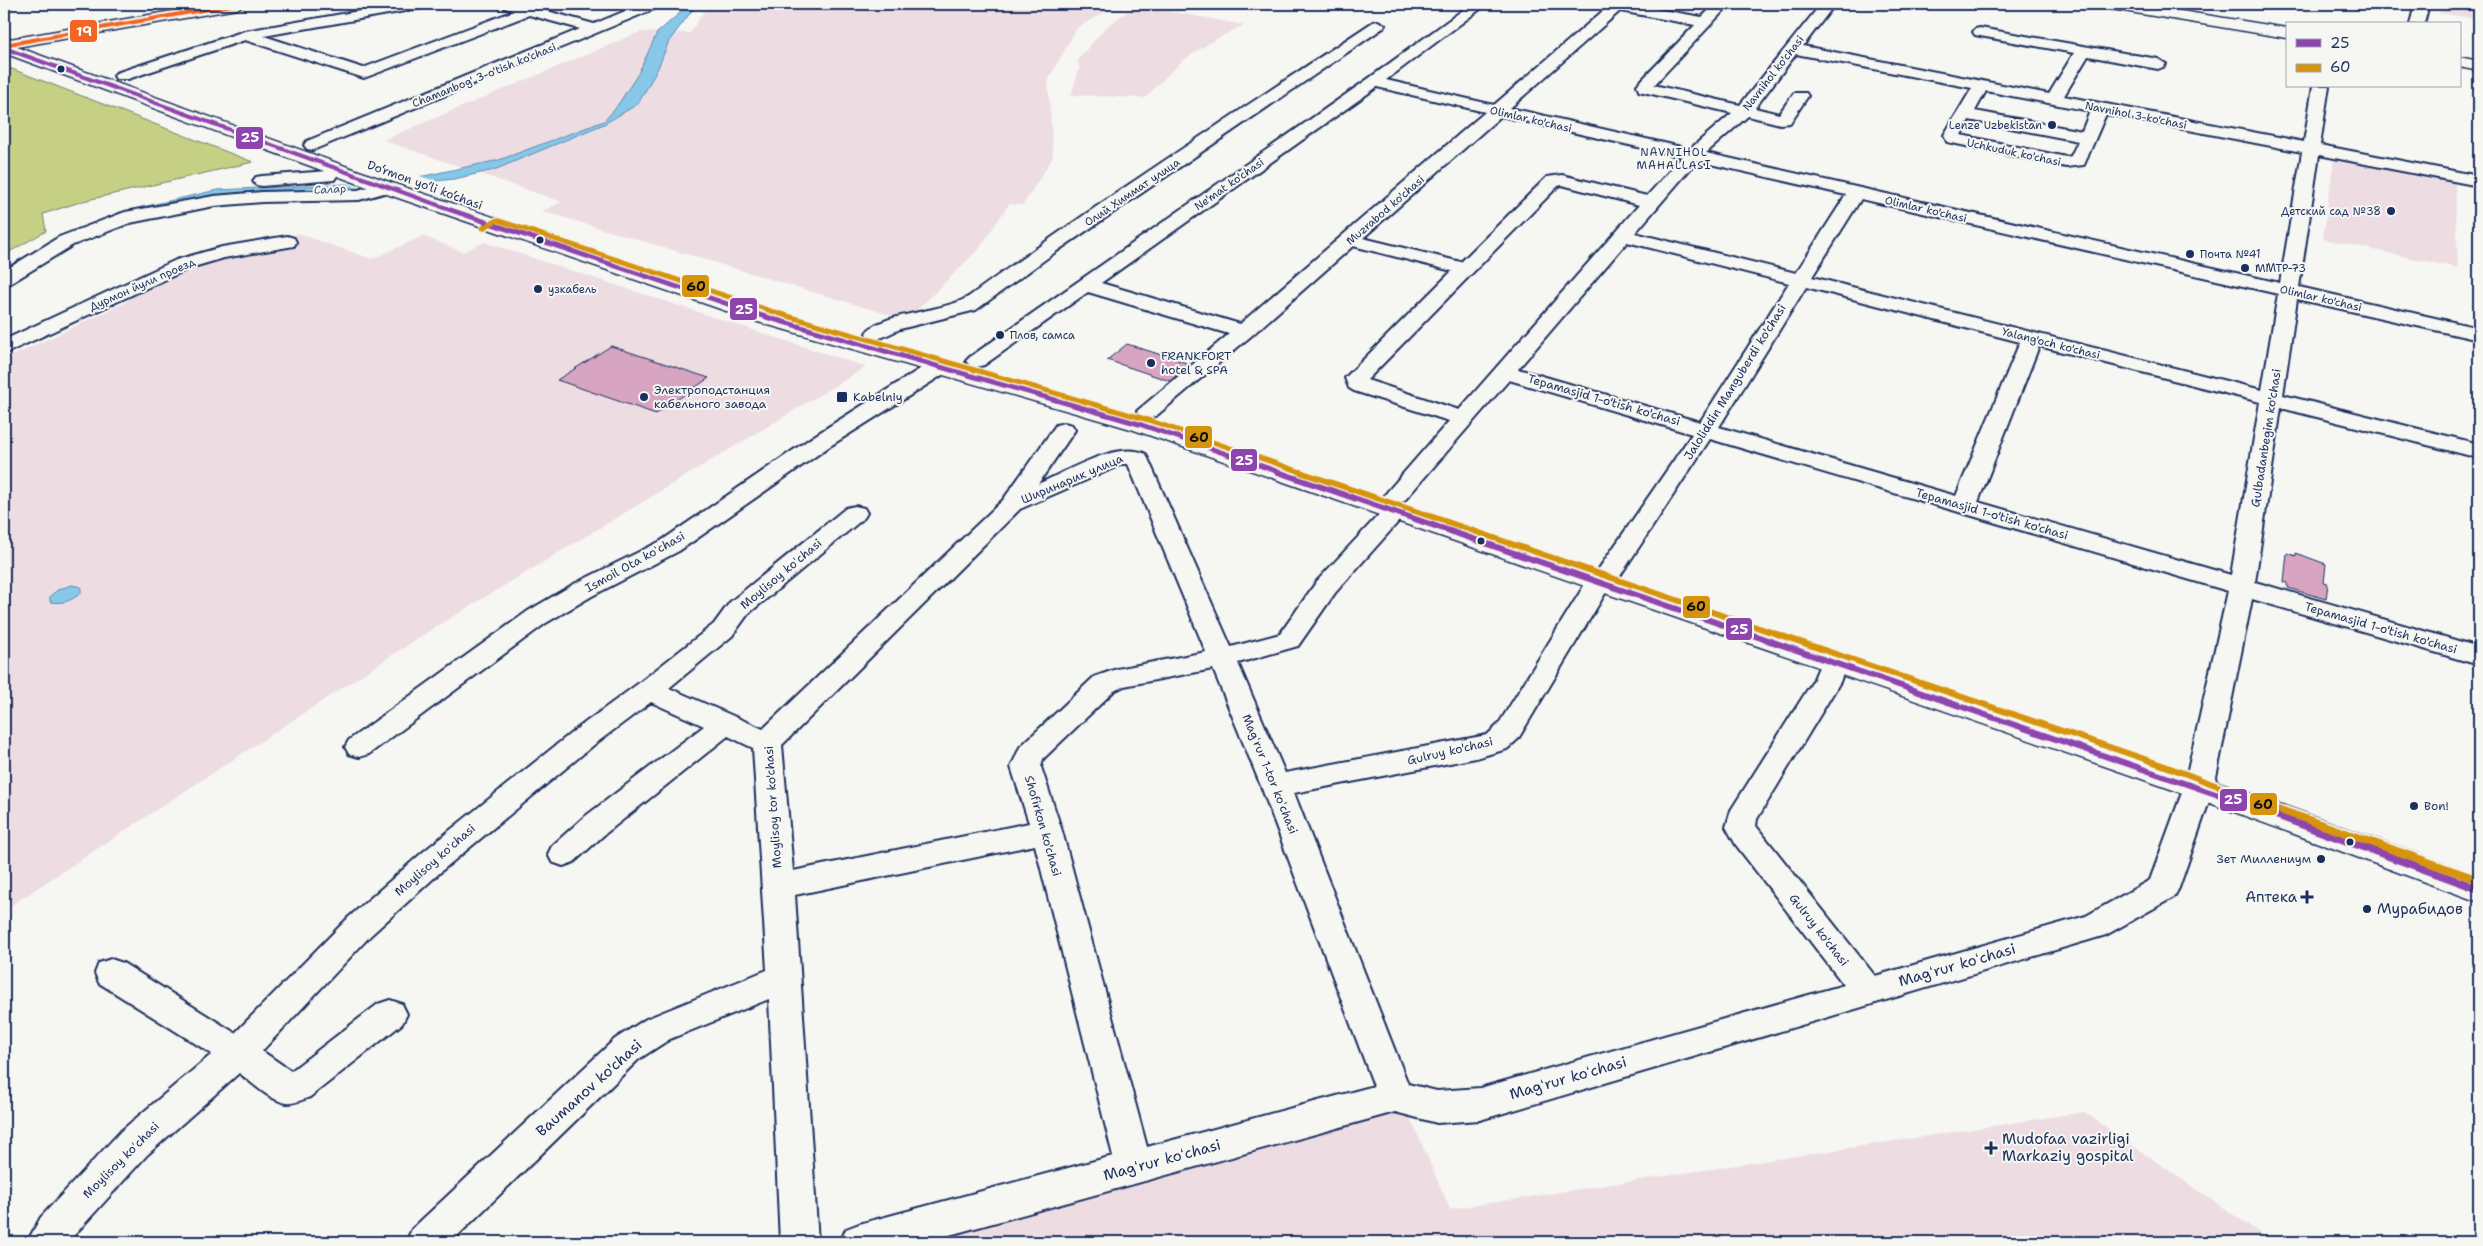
<svg xmlns="http://www.w3.org/2000/svg" width="2483" height="1246" font-family="'Shantell Sans',sans-serif">
	<rect width="100%" height="100%" fill="#f6f6f2"/>
	<filter id="ink" filterUnits="userSpaceOnUse"><feTurbulence type="fractalNoise" baseFrequency=".02" numOctaves="2"/><feDisplacementMap in="SourceGraphic" scale="10" xChannelSelector="R" yChannelSelector="G"/><feConvolveMatrix kernelMatrix="1 2 1 2 8 2 1 2 1" color-interpolation-filters="sRGB"/></filter>
	<g filter="url(#ink)">
		<path fill="#eddde3" d="M716,4h404l-43,24 -29,52 5,77 -30,48 -14,-1 -30,45 -72,71 -365,-109 20,-9 -179,-62 257,-108 50,1 14,-22z
			M2441,4h38v15l-39,-6z
			M1136,5l108,20 -30,15 -32,21 -37,37 -74,-3 8,-25 -1,-11 28,-32z
			M2334,158l121,25 3,85 -135,-29z
			M297,233l75,26 51,-23 40,16 21,-10 382,125 -437,264 -425,279v-550l122,-58 8,-8 68,-31 86,-20z
			M1405,1106l45,103 634,-97 189,130h-1347l193,-57z"/>
		<path fill="#c5d084" stroke="#708071" d="M4,67l8,2 241,93 -170,39 -40,13 3,17 -42,24z"/>
		<path fill="#87c7e7" stroke="#5c8ab0" d="M690,4h7l-28,37 -11,27 -20,36 -34,20 -110,46 -40,9 -100,11 -134,5 -92,18 -74,30 -50,30v-4l52,-31 64,-26 97,-22 129,-6 78,-8 75,-16 105,-39 11,-12 23,-35 19,-41z
			M72,585l9,2v6c-10,8 -18,11 -31,9v-6l9,-7z"/>
		<path fill="#f6f6f2" d="M414,174l27,9 -74,8 -27,-10z"/>
		<path fill="#d7a4c1" stroke="#1b2f5e" d="M1127,344l63,20 -20,17 -63,-21z
			M611,346l98,32 -53,36 -99,-34z
			M2287,553l9,3v-3l30,11 -2,19 4,1 -2,15 -38,-11v-5l-4,-1z"/>
		<g fill="none" stroke-linecap="round" stroke-linejoin="round">
			<defs>
				<path id="minor" d="M399,4h30l-7,4 -158,28 99,32 151,-57 -9,-3 -1,-4h18l72,20 48,-20h19l-2,3 -346,143 -6,-1 -3,-4 3,-4 273,-112 -51,-14 -165,63 -119,-38 -117,39h-12l-2,-3 2,-3 129,-42z
					M1471,4h16l-101,76 108,25 117,-101h17l74,13 13,-13h15l-76,81 86,20 81,-101h14l-32,42 246,48 25,-41 -94,-17 -5,-1 -2,-3 2,-3 5,-1 178,31 8,5 -3,3 -5,2 -70,-13 -24,40 240,46 9,-56h16l-9,59 159,31v10l-160,-31 -20,132 180,41v12l-182,-41 -14,96 196,49v14l-198,-50 -26,174 224,65v18l-227,-66 -38,188 -35,101 -5,9 -68,38 -626,185 -43,3 -42,-11 -471,130h-84l6,-13 13,-5 254,-68 -78,-311 -240,50 23,347h-38l-11,-243 -99,40 -31,20 -188,183h-45l6,-13 203,-190 31,-20 121,-49 -14,-222 -25,-12 -123,98 -31,28 -11,4 -11,-4 -4,-8 4,-8 31,-28 121,-92 -53,-24 -56,42 -150,124 -74,67 -109,116 29,20 87,-67 12,-4 12,4 5,10 -5,10 -92,73c-6,2 -16,7 -23,6 -17,-2 -34,-20 -48,-30l-92,82 -79,87h-41l14,-25 80,-86 91,-77 -113,-71 -4,-10 4,-10 12,-4 12,4 112,70 114,-116 74,-65 152,-122 64,-47 75,-59 16,-22 116,-94 9,-2 9,2 3,5 -3,5 -116,96 -16,22 -63,52 94,41 240,-229 53,-75 8,-2 8,2 3,5 -37,54c28,-12 79,-44 108,-30l85,193 49,-13 37,-53 69,-74 9,-2 9,2 3,5 -72,81 -37,53 -60,17 47,110 202,-38 11,-10 92,-149 11,-1 -3,-5 94,-136 -183,-54 -105,121 -8,2 -8,-2 -4,-5 4,-5 61,-70 -95,-30 -5,-3 -4,-10 107,-107 -99,-25 -102,90 -95,80 -8,2 -8,-2 -3,-5 92,-77 -141,-42 -104,73 -7,2 -7,-2 -4,-4 4,-4 398,-278zM1620,11l75,14 -58,60 2,6 93,22 -42,36 -180,-41zM1796,54l176,34 -28,47 3,7 119,25 18,-2 22,-51 196,38 -22,131 -574,-130 42,-37 32,8 10,-1 18,-27 -2,-3h-12l-15,21 -24,-6zM1377,87l108,25 -245,212 -139,-41zM1986,91l104,20 -8,20 -107,-20zM1501,116l181,41 -35,39 -85,-21 -15,2 -86,85 -98,-24zM1969,120l109,21 -7,15 -5,1 -105,-22zM1697,161l149,34 -50,78 -161,-40zM1562,185l77,20 -180,205 -92,-30 191,-194zM1861,199l417,95 -16,96 -450,-113zM1627,242l162,41 -89,139 -182,-53zM1806,287l214,55 -64,154 -237,-69zM2039,346l221,56 -29,173 -253,-73zM1710,439l518,152 -44,196 -34,93 -64,36 -211,60 -119,-150 1,-7 83,-137 7,-19 -4,-6 -10,-3 -10,3 -10,24 -82,129 -5,17 10,18 108,140 -364,103 -43,3 -29,-7 -114,-291 182,-35 31,-9 11,-10 94,-157 -3,-5 11,-1zM1123,464h5l78,188 -89,17 -23,8 -74,70 -9,20 18,56 -236,48 -11,-126 238,-236zM1213,669l48,117 113,300 -227,61 -85,-316 -21,-64 2,-8 71,-68 10,-5z
					M2415,4h14l-5,20h-14z
					M1378,21l7,4 -2,3 -329,225 -78,57 -76,19 -17,8 -7,2 -7,-2 -3,-4c14,-21 81,-20 105,-38 131,-95 267,-183 402,-273z
					M328,171l6,1 3,4 -3,4 -72,6 -6,-1 -3,-4 3,-4 6,-1z
					M385,182l6,1 3,4 -3,4 -32,9 -97,2 -48,4 -84,17 -57,22 -62,38 -7,2v-14l55,-34 66,-25 89,-16 48,-4 96,-2z
					M287,236l7,2 2,4 -2,4 -70,12 -34,10 -186,86v-14l172,-80 46,-13z
					M939,361l8,1 3,5 -3,5 -117,74 -151,105 -87,45 -46,27 -177,131 -10,3 -10,-3 -4,-7 4,-7 179,-129 46,-27 87,-43 153,-105 117,-74z"/>
				<path id="major" d="M213,4h32l-8,5 -220,38 375,136 382,129 373,107 1063,360 269,97v26l-291,-107 -1057,-366 -373,-107 -380,-131 -374,-138v-13z
					M2104,4h33l150,24v10l-176,-29 -5,-2z
					M2459,57l20,4v10l-20,-4z"/>
			</defs>
			<use href="#minor" stroke="#1b2f5e" stroke-width="4"/>
			<use href="#major" stroke="#1b2f5e" stroke-width="3"/>
			<use href="#minor" fill="#f6f6f2" fill-rule="evenodd"/>
			<use href="#major" fill="#f6f6f2" fill-rule="evenodd"/>
			<defs>
				<path id="bus-1-far3" d="M4,48l442,160"/>
				<path id="bus-1-far2" d="M442,207l324,110 373,107 143,49"/>
				<path id="bus-1-far1" d="M1278,472l990,340"/>
				<path id="bus-1" d="M2265,811l214,78"/>
				<path id="bus-2-far2" d="M483,228l14,-8 280,93 368,106 159,54"/>
				<path id="bus-2-far1" d="M1300,472l865,294 121,46"/>
				<path id="bus-2" d="M2283,811l193,68"/>
				<path id="bus-3" d="M4,45l233,-41"/>
			</defs>
			<use href="#bus-1-far3" stroke="#f6f6f2" stroke-width="6"/>
			<use href="#bus-1-far2" stroke="#f6f6f2" stroke-width="8"/>
			<use href="#bus-1-far1" stroke="#f6f6f2" stroke-width="10"/>
			<use href="#bus-1" stroke="#f6f6f2" stroke-width="12"/>
			<use href="#bus-2-far2" stroke="#f6f6f2" stroke-width="8"/>
			<use href="#bus-2-far1" stroke="#f6f6f2" stroke-width="10"/>
			<use href="#bus-2" stroke="#f6f6f2" stroke-width="12"/>
			<use href="#bus-3" stroke="#f6f6f2" stroke-width="6"/>
			<use href="#bus-1-far3" stroke="#8e44ad" stroke-width="4"/>
			<use href="#bus-1-far2" stroke="#8e44ad" stroke-width="5"/>
			<use href="#bus-1-far1" stroke="#8e44ad" stroke-width="6"/>
			<use href="#bus-1" stroke="#8e44ad" stroke-width="8"/>
			<use href="#bus-2-far2" stroke="#d6940e" stroke-width="5"/>
			<use href="#bus-2-far1" stroke="#d6940e" stroke-width="6"/>
			<use href="#bus-2" stroke="#d6940e" stroke-width="8"/>
			<use href="#bus-3" stroke="#f26522" stroke-width="4"/>
		</g>
	</g>
	<g fill="#1b2f5e" stroke="#f6f6f2" stroke-width="2">
		<circle cx="61" cy="69" r="4.5"/>
		<circle cx="2052" cy="125" r="5"/>
		<circle cx="2391" cy="211" r="5"/>
		<circle cx="540" cy="240" r="4.5"/>
		<circle cx="2190" cy="254" r="5"/>
		<circle cx="2245" cy="268" r="5"/>
		<circle cx="538" cy="289" r="5"/>
		<circle cx="1000" cy="335" r="5"/>
		<circle cx="1151" cy="363" r="5"/>
		<circle cx="644" cy="397" r="5"/>
		<rect x="836" y="391" width="12" height="12" rx="2.5"/>
		<circle cx="1481" cy="541" r="4.5"/>
		<circle cx="2414" cy="806" r="5"/>
		<circle cx="2350" cy="842" r="4.5"/>
		<circle cx="2321" cy="859" r="5"/>
		<path d="M2304.5 889.5h5v5h5v5h-5v5h-5v-5h-5v-5h5z"/>
		<circle cx="2367" cy="909" r="5"/>
		<path d="M1988.5 1140.5h5v5h5v5h-5v5h-5v-5h-5v-5h5z"/>
	</g>
	<g text-anchor="middle" stroke-width="4" stroke-linejoin="round" paint-order="stroke">
		<g font-size="11" fill="#1b2f5e" stroke="#f6f6f2">
			<text transform="translate(1773 73) rotate(-52)" y="4">Navnihol ko'chasi</text>
			<text transform="translate(484 75) rotate(-22)" y="4">Chamanbog' 3-o'tish ko'chasi</text>
			<text transform="translate(2136 115) rotate(11)" y="4">Navnihol 3-ko'chasi</text>
			<text transform="translate(1531 119) rotate(13)" y="4">Olimlar ko'chasi</text>
			<text transform="translate(2014 152) rotate(12)" y="4">Uchkuduk ko'chasi</text>
			<text transform="translate(1229 184) rotate(-35)" y="4">Ne'mat ko'chasi</text>
			<text transform="translate(1132 192) rotate(-34)" y="4">Олий Химмат улица</text>
			<text transform="translate(1926 209) rotate(13)" y="4">Olimlar ko'chasi</text>
			<text transform="translate(1385 210) rotate(-41)" y="4">Muzrabod ko'chasi</text>
			<text transform="translate(142 284) rotate(-24)" y="4">Дурмон йули проезд</text>
			<text transform="translate(2321 298) rotate(13)" y="4">Olimlar ko'chasi</text>
			<text transform="translate(2051 343) rotate(14)" y="4">Yalang'och ko'chasi</text>
		</g>
		<g font-size="11" fill="#1b2f5e" stroke="#f6f6f2" text-anchor="start">
			<text x="2042" y="129" text-anchor="end">Lenze Uzbekistan</text>
			<text x="2381" y="215" text-anchor="end">Детский сад №38</text>
			<text x="2200" y="258">Почта №41</text>
			<text x="2255" y="272">MMTP-73</text>
			<text x="548" y="293">узкабель</text>
			<text x="1010" y="339">Плов, самса</text>
		</g>
		<g font-size="11" letter-spacing="1" fill="#1b2f5e" stroke="#f6f6f2">
			<text x="1674" y="156">NAVNIHOL<tspan x="1674" dy="13">MAHALLASI</tspan></text>
		</g>
		<g font-size="11" font-style="italic" fill="#365580" stroke="#f6f6f2">
			<text transform="translate(330 189) rotate(-3)" y="4">Салар</text>
		</g>
		<g font-size="12" fill="#1b2f5e" stroke="#f6f6f2">
			<text transform="translate(425 185) rotate(20)" y="4">Do‘rmon yo‘li ko‘chasi</text>
			<text transform="translate(1735 382) rotate(-58)" y="4">Jaloliddin Manguberdi ko'chasi</text>
			<text transform="translate(1604 400) rotate(16)" y="4">Tepamasjid 1-o'tish ko'chasi</text>
			<text transform="translate(2266 438) rotate(-81)" y="4">Gulbadanbegim ko'chasi</text>
			<text transform="translate(1072 479) rotate(-23)" y="4">Ширинарик улица</text>
			<text transform="translate(1992 514) rotate(16)" y="4">Tepamasjid 1-o'tish ko'chasi</text>
			<text transform="translate(635 562) rotate(-29)" y="4">Ismoil Ota koʻchasi</text>
			<text transform="translate(781 574) rotate(-40)" y="4">Moylisoy koʻchasi</text>
			<text transform="translate(2381 628) rotate(16)" y="4">Tepamasjid 1-o'tish ko'chasi</text>
			<text transform="translate(1450 751) rotate(-13)" y="4">Gulruy ko'chasi</text>
			<text transform="translate(1270 774) rotate(68)" y="4">Magʻrur 1-tor koʻchasi</text>
			<text transform="translate(773 807) rotate(-94)" y="4">Moylisoy tor ko'chasi</text>
			<text transform="translate(1043 826) rotate(74)" y="4">Shofirkon ko'chasi</text>
			<text transform="translate(435 860) rotate(-41)" y="4">Moylisoy koʻchasi</text>
			<text transform="translate(1819 930) rotate(52)" y="4">Gulruy ko'chasi</text>
			<text transform="translate(121 1160) rotate(-45)" y="4">Moylisoy koʻchasi</text>
		</g>
		<g font-size="12" fill="#1b2f5e" stroke="#f6f6f2" text-anchor="start">
			<text x="1161" y="360">FRANKFORT<tspan x="1161" dy="14">hotel &amp; SPA</tspan></text>
			<text x="654" y="394">Электроподстанция<tspan x="654" dy="14">кабельного завода</tspan></text>
			<text x="853" y="401">Kabelniy</text>
			<text x="2424" y="810">Bon!</text>
			<text x="2311" y="863" text-anchor="end">Зет Миллениум</text>
		</g>
		<g font-size="15" fill="#1b2f5e" stroke="#f6f6f2" text-anchor="start">
			<text x="2297" y="902" text-anchor="end">Аптека</text>
			<text x="2377" y="914">Мурабидов</text>
			<text x="2002" y="1144">Mudofaa vazirligi<tspan x="2002" dy="17">Markaziy gospital</tspan></text>
		</g>
		<g font-size="15" fill="#1b2f5e" stroke="#f6f6f2">
			<text transform="translate(1957 965) rotate(-16)" y="5">Magʻrur koʻchasi</text>
			<text transform="translate(1568 1078) rotate(-16)" y="5">Magʻrur koʻchasi</text>
			<text transform="translate(589 1088) rotate(-42)" y="5">Baumanov ko'chasi</text>
			<text transform="translate(1162 1160) rotate(-15)" y="5">Magʻrur koʻchasi</text>
		</g>
	</g>
	<g stroke="#f6f6f2" stroke-width="2">
		<rect x="69" y="19" width="29" height="24" rx="5" fill="#f26522"/>
		<rect x="235" y="126" width="29" height="24" rx="5" fill="#8e44ad"/>
		<rect x="681" y="274" width="29" height="24" rx="5" fill="#d6940e"/>
		<rect x="729" y="297" width="29" height="24" rx="5" fill="#8e44ad"/>
		<rect x="1184" y="425" width="29" height="24" rx="5" fill="#d6940e"/>
		<rect x="1230" y="448" width="28" height="24" rx="5" fill="#8e44ad"/>
		<rect x="1682" y="595" width="29" height="24" rx="5" fill="#d6940e"/>
		<rect x="1725" y="617" width="28" height="24" rx="5" fill="#8e44ad"/>
		<rect x="2219" y="788" width="29" height="24" rx="5" fill="#8e44ad"/>
		<rect x="2249" y="792" width="29" height="24" rx="5" fill="#d6940e"/>
	</g>
	<g font-size="14" text-anchor="middle" font-weight="bold" fill="#fff">
		<text x="84" y="36">19</text>
		<text x="250" y="142">25</text>
		<text x="744" y="314">25</text>
		<text x="1244" y="465">25</text>
		<text x="1739" y="634">25</text>
		<text x="2233" y="804">25</text>
	</g>
	<g font-size="14" text-anchor="middle" font-weight="bold" fill="#111">
		<text x="696" y="291">60</text>
		<text x="1199" y="442">60</text>
		<text x="1696" y="611">60</text>
		<text x="2263" y="809">60</text>
	</g>
	<rect width="2483" height="1246" fill="none" stroke="#f6f6f2" stroke-width="20"/>
	<rect x="10" y="10" width="2463" height="1226" fill="none" stroke="#1b2f5e" stroke-width="2" filter="url(#ink)"/>
	<rect x="2286" y="22" width="175" height="65" fill="#f6f6f2" stroke="#9ea6b7"/>
	<rect x="2296" y="39" width="25" height="8" fill="#8e44ad" stroke="#9ea6b7"/>
	<text x="2330" y="48" font-size="15" fill="#1b2f5e">25</text>
	<rect x="2296" y="64" width="25" height="8" fill="#d6940e" stroke="#9ea6b7"/>
	<text x="2330" y="72" font-size="15" fill="#1b2f5e">60</text>
</svg>
